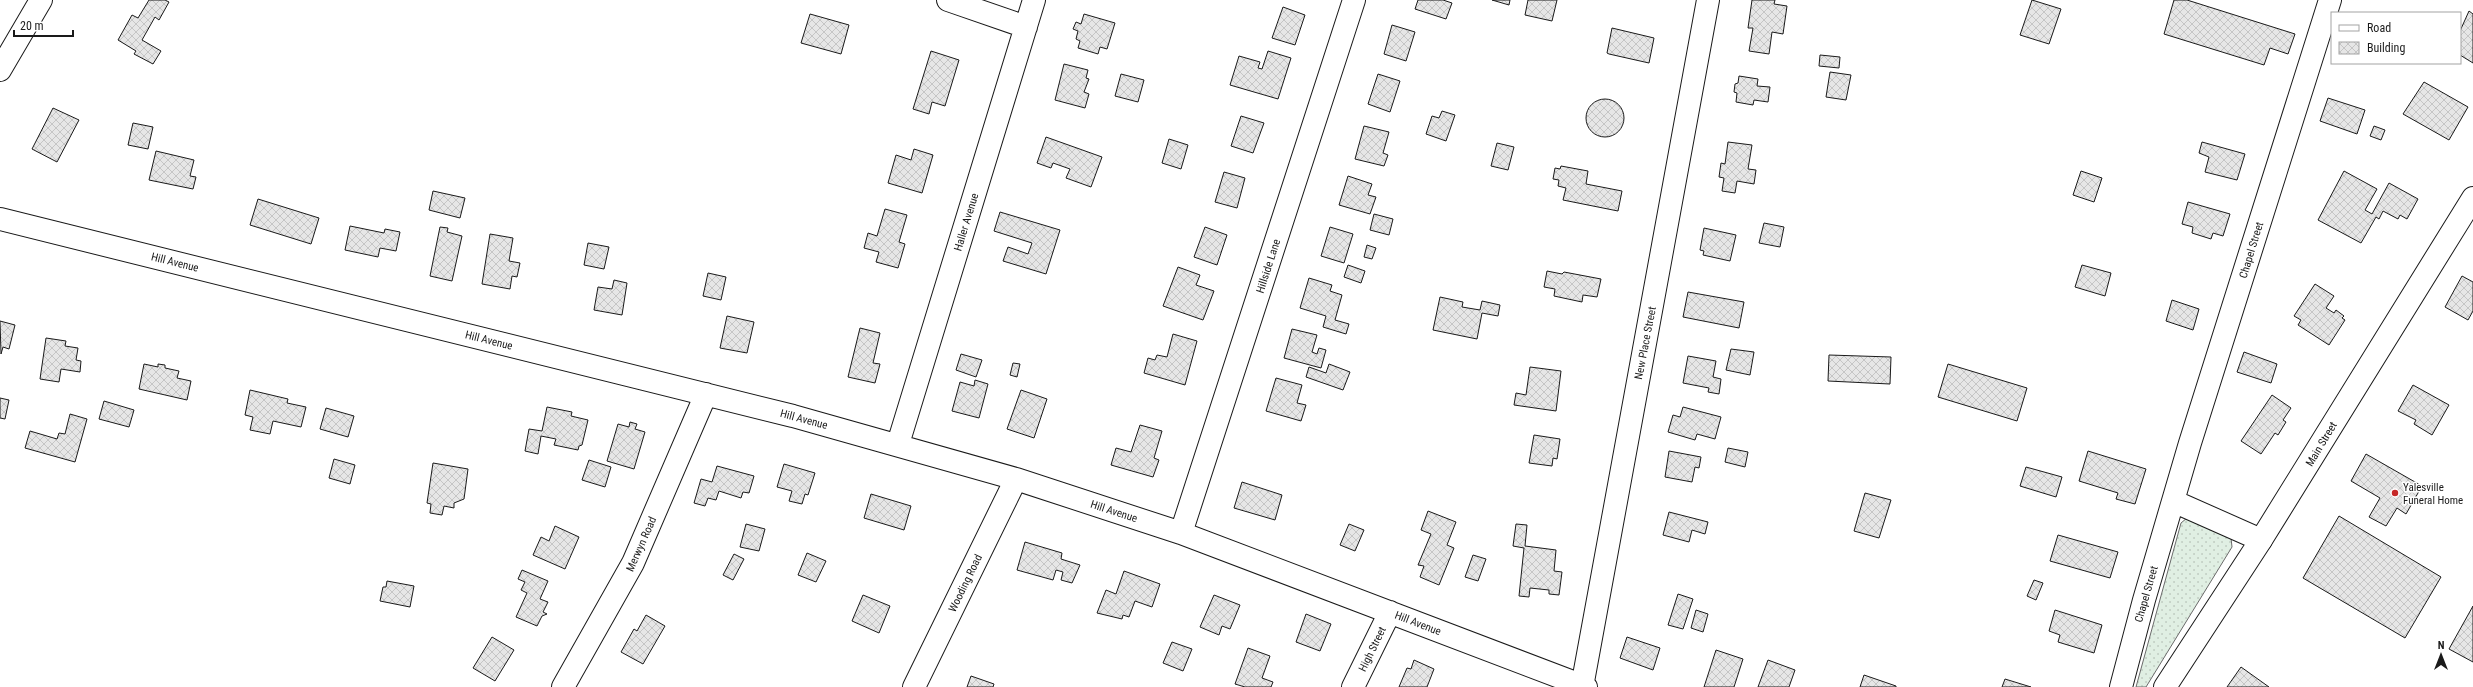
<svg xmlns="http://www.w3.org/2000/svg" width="2473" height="687" font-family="'Roboto Condensed',sans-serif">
	<defs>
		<pattern id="grass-dots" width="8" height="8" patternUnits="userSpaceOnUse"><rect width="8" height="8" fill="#e0efe3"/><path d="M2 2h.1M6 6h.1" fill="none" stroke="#c0ccc2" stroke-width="1.8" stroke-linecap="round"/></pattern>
		<pattern id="building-cross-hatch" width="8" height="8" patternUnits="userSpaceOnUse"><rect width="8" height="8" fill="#e6e6e6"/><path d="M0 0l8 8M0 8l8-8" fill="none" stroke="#c5c5c5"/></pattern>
	</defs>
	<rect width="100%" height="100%" fill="#fff"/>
	<path fill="url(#grass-dots)" stroke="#6a6a6a" d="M2187,518l44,20 1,9 -86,140h-10l45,-164z"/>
	<path fill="url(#building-cross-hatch)" stroke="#1a1a1a" d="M149,0h16l4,2 -10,18 -4,-3 -13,23 19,11 -8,13 -19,-10 2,-3 -18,-11 14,-25 6,3z
		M1418,0h25l9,3 -6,16 -31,-10z
		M1492,0h18l-1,5z
		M1528,0h29l-5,21 -27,-6z
		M1752,0h23l-1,4 13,2 -4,28 -11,-2 -3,22 -20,-3 4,-23h-5z
		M2032,0l29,9 -12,35 -29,-9z
		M2174,0h13l108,34 -7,20 -18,-6 -6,17 -100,-31z
		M1283,7l22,8 -10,30 -23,-7z
		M2469,11l4,3v49l-13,-8v-24z
		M810,14l39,11 -8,29 -40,-11z
		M1084,14l31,9 -8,26 -7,-2 -2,7 -20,-6 2,-7 -4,-2 2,-8 -5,-2 3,-7 5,2z
		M1392,25l23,7 -9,29 -22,-7z
		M1612,28l42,10 -5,25 -40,-9 -2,-1z
		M931,51l28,9 -14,46 -13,-4 -3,12 -16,-5z
		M1268,51l23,7 -13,41 -48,-14 9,-29 21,6 -2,6 4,1z
		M1820,55l20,2 -1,11 -20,-2z
		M1064,64l24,6 -2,8 3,1 -5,13 5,2 -4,14 -30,-8z
		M1830,72l21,3 -5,25 -20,-3z
		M1121,74l23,6 -6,22 -23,-6z
		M1378,74l22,7 -10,31 -22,-8z
		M1739,76l19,3 -1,7 13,1 -2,15 -14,-2 -1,5 -17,-3 1,-9 -3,-1 1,-8 3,-1z
		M2424,82l44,25 -19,33 -46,-26z
		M2328,98l37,12 -8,24 -37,-13z
		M1586 118a19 19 0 1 1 38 0a19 19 0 1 1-38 0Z
		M53,108l26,12 -22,42 -25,-13z
		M1442,111l13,4 -9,26 -20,-7 6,-18 7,2z
		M1241,116l23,7 -11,30 -22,-7z
		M133,123l20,4 -5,22 -20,-4z
		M1364,126l25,6 -6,21 5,2 -4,11 -29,-7z
		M2374,126l11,4 -4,10 -11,-4z
		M1046,137l56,20 -11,30 -25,-9 4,-9 -17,-6 -2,5 -14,-5z
		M1169,139l19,6 -7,24 -19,-6z
		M1728,142l24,3 -4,24 8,1 -2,14 -17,-3 -2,12 -13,-2 2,-13 -5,-1 2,-14 4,1z
		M2202,142l43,12 -8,26 -32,-8 4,-15 -10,-4z
		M1497,143l17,4 -6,23 -17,-4z
		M914,149l19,6 -11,38 -34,-10 8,-28 15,5z
		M156,151l38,9 -4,16 6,1 -3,12 -44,-9z
		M1561,166l27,5 -2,13 36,7 -4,20 -55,-11 3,-12 -8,-2 1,-6 -6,-1 2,-11 5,1z
		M2081,171l21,7 -8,24 -21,-7z
		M2344,171l33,18 -12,21 7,4 17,-31 29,16 -11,20 -7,-4 -2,4 -15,-8 -4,8 -3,-2 -15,26 -43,-23z
		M1224,172l21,6 -8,30 -22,-6z
		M1348,176l24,8 -4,11 8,2 -6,17 -31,-9z
		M433,191l32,7 -5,20 -31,-8z
		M258,199l61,19 -8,26 -61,-19z
		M2188,202l42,12 -7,22 -10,-3 -2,6 -19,-6 1,-6 -11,-3z
		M885,209l22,6 -8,27 6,2 -7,24 -22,-6 3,-10 -15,-4 4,-15 9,3z
		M1000,212l60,18 -14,44 -43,-13 5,-14 20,7 4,-11 -38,-12z
		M1374,214l19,5 -4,16 -19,-5z
		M1764,223l20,4 -4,20 -21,-4z
		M350,226l34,7 1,-4 15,3 -4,19 -16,-3 -2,9 -33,-7z
		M440,227l8,1 -1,4 15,4 -10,45 -22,-5z
		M1205,227l22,8 -10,30 -23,-8z
		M1330,227l23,7 -9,29 -23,-7z
		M1704,228l32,7 -6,26 -27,-6 1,-4 -4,-1z
		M490,234l23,4 -4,23 11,2 -3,14 -5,-1 -2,13 -28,-5z
		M588,243l21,4 -5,22 -20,-4z
		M1367,245l9,3 -4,11 -8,-2z
		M1348,265l17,6 -4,12 -17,-6z
		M2082,265l29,8 -6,23 -30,-9z
		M1178,267l22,8 -4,10 18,6 -11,29 -40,-14z
		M1547,271l15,3 2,-2 37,7 -4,18 -14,-2 -1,7 -28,-6 1,-7 -11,-2z
		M708,273l18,4 -5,23 -18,-4z
		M2462,276l11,6v29l-5,9 -23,-13z
		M1309,278l23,7 -2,6 12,4 -7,25 14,4 -3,10 -23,-7 3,-11 -26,-8z
		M614,280l13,3 -5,32 -28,-5 4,-23 14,2z
		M2315,284l19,12 -8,12 8,5 2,-3 8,6 -2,2 3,2 -16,25 -31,-20 3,-5 -7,-4z
		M1688,292l56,10 -5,26 -56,-11z
		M1440,297l23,5 -1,5 18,3 2,-9 18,4 -2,11 -16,-3 -5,26 -44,-9z
		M2172,300l27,9 -6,21 -27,-9z
		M727,316l27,6 -7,31 -27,-5z
		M0,321l15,4 -6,24 -6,-2 -2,7z
		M860,328l20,5 -7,30 7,1 -5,19 -27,-6z
		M1292,329l25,6 -5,17 5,2 2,-6 7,2 -5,18 -37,-10z
		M1173,334l24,7 -12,44 -41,-12 4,-15 7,2 2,-5 10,2z
		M46,338l20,3 -1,5 13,2 -2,12 5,1 -1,11 -19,-3 -2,13 -19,-3z
		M1731,349l23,3 -4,23 -24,-5z
		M2244,352l33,12 -6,19 -34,-11z
		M961,354l21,6 -6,17 -20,-7z
		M1829,355l62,2 -1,27 -62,-3z
		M1688,356l28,5 -3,16 8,2 -2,15 -11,-2 1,-4 -26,-5z
		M1013,363l7,1 -3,13 -7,-2z
		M144,364l14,3v-3l7,1v3l14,3 -2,7 14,3 -4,19 -48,-11z
		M1329,364l21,8 -7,18 -37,-13 3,-10 17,6z
		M1948,364l79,24 -10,33 -79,-24z
		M1530,367l31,4 -5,40 -42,-6 2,-12 10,2z
		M1276,378l26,7 -5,18 9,2 -5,16 -35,-10z
		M975,380l13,4 -9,34 -27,-7 8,-29 14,4z
		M2413,385l36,20 -17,30 -18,-11 2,-4 -18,-9z
		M250,390l38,9 -1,4 19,4 -5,20 -28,-6 -3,13 -20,-4 3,-13 -8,-2z
		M1021,390l26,9 -13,39 -27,-9z
		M2272,395l19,13 -8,12 3,2 -8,13 -3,-2 -14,21 -20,-13z
		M0,398l9,2 -4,19 -5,-1z
		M104,401l30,9 -5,17 -30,-8z
		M547,407l25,5 -1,4 17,4 -6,25 -3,1 -1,4 -24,-5 2,-6 -15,-3 -3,18 -13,-3 4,-22 13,2z
		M1683,407l38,10 -6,22 -18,-5 -2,6 -27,-8 5,-17 7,2z
		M326,408l28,8 -6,21 -28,-8z
		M70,414l17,5 -12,43 -50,-14 5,-17 27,8 2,-6 6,1z
		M630,422l7,2 -2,5 10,3 -11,37 -27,-8 11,-37 11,3z
		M1140,425l22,6 -8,27 5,2 -6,17 -42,-12 5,-17 15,4z
		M1534,435l26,4 -3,20 -4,-1 -1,8 -23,-3z
		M1728,448l20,4 -3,15 -20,-5z
		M1669,451l32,6 -2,11 -4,-1 -3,15 -27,-5z
		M2088,451l58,18 -11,35 -19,-5 2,-6 -39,-12z
		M2366,454l56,32 -16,28 -9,-6 -11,18 -17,-9 11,-19 -29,-17z
		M334,459l21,6 -5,19 -21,-6z
		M589,460l22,7 -6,20 -23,-7z
		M433,463l35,6 -4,30 -10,4v5l-10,-2 -2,9 -12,-2 1,-9 -4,-1z
		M784,464l31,9 -7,22 -3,-1 -3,10 -13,-3 3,-10 -15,-4z
		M717,466l37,10 -5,17 -6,-1 -2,6 -22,-7 -3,9 -8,-2 -3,8 -11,-3 7,-24 11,3z
		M2026,467l36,10 -6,20 -36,-11z
		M1242,482l40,13 -7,25 -41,-12z
		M1865,493l26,7 -12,38 -25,-7z
		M871,494l40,12 -7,24 -40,-12z
		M1428,511l28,11 -9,23 7,3 -15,37 -19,-8 4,-11 -6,-1 13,-31 -10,-4z
		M1669,512l39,10 -3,12 -13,-4 -3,12 -26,-7z
		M2339,516l102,61 -36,61 -102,-60z
		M746,524l19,5 -6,22 -19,-4z
		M1349,524l15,6 -9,21 -15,-6z
		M1516,524l11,1 -2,21 31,4 -2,21 8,1 -3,23 -10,-1v-4l-19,-2 -1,9 -10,-1 5,-48 -11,-2z
		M555,526l24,11 -14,32 -32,-14 8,-18 8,4z
		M2058,535l60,17 -8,26 -60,-17z
		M1025,542l37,11 -1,6 19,6 -8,18 -11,-3 2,-8 -7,-2 -3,10 -36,-10z
		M807,553l19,8 -10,21 -18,-7z
		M734,554l10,5 -11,21 -10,-5z
		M1473,555l13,4 -8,22 -13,-4z
		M522,570l26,11 -8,18 8,3 -5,10 4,2 -5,2 -5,10 -21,-9 11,-24 -6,-3 4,-8 -7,-3z
		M1124,571l36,13 -8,23 -17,-6 -6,16 -6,-2 -1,4 -25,-6 9,-23 10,4z
		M2034,580l9,3 -7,17 -9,-4z
		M387,581l27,5 -4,21 -30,-6 3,-14h3z
		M1678,594l15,5 -10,30 -15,-4z
		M863,595l27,11 -11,27 -27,-12z
		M1214,595l26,10 -10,24 -8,-3 -3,9 -19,-8z
		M2473,606v56l-24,-13z
		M1696,610l12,4 -5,18 -12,-4z
		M2055,610l47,15 -8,28 -36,-11 2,-7 -11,-4z
		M1306,614l25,10 -11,27 -24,-9z
		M646,615l19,11 -22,38 -22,-12 13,-23 3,2z
		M492,637l22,13 -19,31 -22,-13z
		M1627,637l33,11 -7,22 -33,-12z
		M1172,642l20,7 -9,22 -20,-8z
		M1248,648l22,8 -8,22 11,4 -2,5h-26l-10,-3z
		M1716,650l27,9 -9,28h-30z
		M1414,660l20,9 -7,18h-28l8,-19 4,1z
		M1768,660l27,10 -6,17h-31z
		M2241,667l28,20h-42z
		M1864,675l32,11v1h-36z
		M971,676l23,8 -1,3h-26z
		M2005,679l26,8h-29z"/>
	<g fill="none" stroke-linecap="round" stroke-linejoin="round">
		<defs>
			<path id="minor" d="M948,0l78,27
				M0,70l41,-70
				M0,219l793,197 223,63 165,54 405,154
				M898,444l136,-444
				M2173,501l88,39
				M1181,533l173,-533
				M563,687l70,-124 73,-169
				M914,687l102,-208
				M1353,687l37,-75
				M1582,687l126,-687
				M2121,687l23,-87 46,-157 140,-443"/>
			<path id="major" d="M2165,687l96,-147 212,-342"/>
		</defs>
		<use href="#minor" stroke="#1a1a1a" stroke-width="24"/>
		<use href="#major" stroke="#1a1a1a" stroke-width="24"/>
		<use href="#minor" stroke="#fff" stroke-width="22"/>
		<use href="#major" stroke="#fff" stroke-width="22"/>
	</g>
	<circle fill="#c62828" stroke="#fff" stroke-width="1.5" cx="2395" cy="493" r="4"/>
	<g text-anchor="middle" stroke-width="3" stroke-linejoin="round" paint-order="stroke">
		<g font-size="11" fill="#1a1a1a" stroke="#fff">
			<text transform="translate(966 222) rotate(-73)" y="4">Haller Avenue</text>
			<text transform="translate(2251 250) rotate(-73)" y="4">Chapel Street</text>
			<text transform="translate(175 262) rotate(14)" y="4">Hill Avenue</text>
			<text transform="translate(1268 266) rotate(-72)" y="4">Hillside Lane</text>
			<text transform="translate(489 340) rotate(14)" y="4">Hill Avenue</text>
			<text transform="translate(1645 343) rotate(-79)" y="4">New Place Street</text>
			<text transform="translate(804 419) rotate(15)" y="4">Hill Avenue</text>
			<text transform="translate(2321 444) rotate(-59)" y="4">Main Street</text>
			<text transform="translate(1114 511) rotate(18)" y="4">Hill Avenue</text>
			<text transform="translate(641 544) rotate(-66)" y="4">Merwyn Road</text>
			<text transform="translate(965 583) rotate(-64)" y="4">Wooding Road</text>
			<text transform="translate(2146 594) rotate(-74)" y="4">Chapel Street</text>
			<text transform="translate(1418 623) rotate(21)" y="4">Hill Avenue</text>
			<text transform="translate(1372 649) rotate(-64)" y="4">High Street</text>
		</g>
		<g font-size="11" fill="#1a1a1a" stroke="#fff" text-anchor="start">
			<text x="2403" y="491">Yalesville<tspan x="2403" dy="13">Funeral Home</tspan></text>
		</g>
	</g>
	<rect x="2331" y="12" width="130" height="52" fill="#ffffff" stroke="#a3a3a3"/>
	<rect x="2339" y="25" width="20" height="6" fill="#ffffff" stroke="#a3a3a3"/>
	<text x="2367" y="32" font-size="12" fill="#1a1a1a">Road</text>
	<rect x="2339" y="42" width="20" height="12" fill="url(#building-cross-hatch)" stroke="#a3a3a3"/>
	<text x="2367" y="52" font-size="12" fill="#1a1a1a">Building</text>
	<g transform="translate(2441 655)" stroke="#ffffff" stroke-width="3" paint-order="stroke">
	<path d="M0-3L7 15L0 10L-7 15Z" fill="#1a1a1a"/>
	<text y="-6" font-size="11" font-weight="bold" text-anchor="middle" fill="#1a1a1a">N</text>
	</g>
	<path d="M14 30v6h59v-6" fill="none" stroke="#1a1a1a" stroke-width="2"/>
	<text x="20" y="30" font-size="12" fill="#1a1a1a" stroke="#ffffff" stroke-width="3" paint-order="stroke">20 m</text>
</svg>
